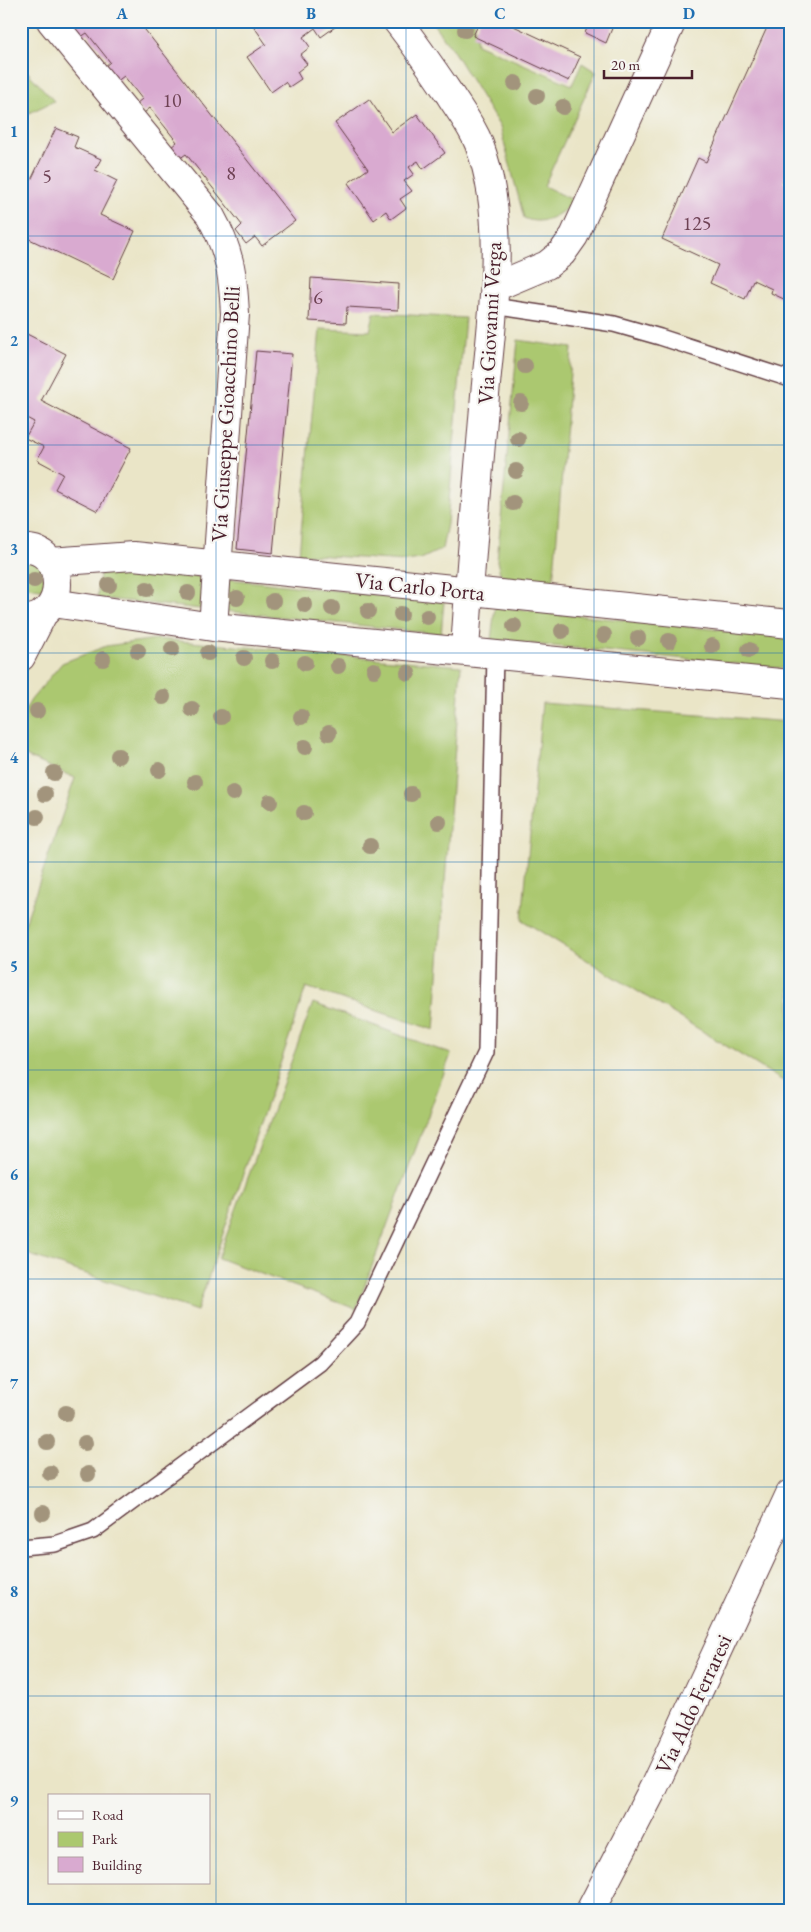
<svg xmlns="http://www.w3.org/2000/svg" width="811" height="1932" font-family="'EB Garamond',serif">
	<rect width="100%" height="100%" fill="#f6f6f2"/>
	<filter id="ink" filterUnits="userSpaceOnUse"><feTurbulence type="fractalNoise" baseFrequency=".02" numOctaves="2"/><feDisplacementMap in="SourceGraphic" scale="10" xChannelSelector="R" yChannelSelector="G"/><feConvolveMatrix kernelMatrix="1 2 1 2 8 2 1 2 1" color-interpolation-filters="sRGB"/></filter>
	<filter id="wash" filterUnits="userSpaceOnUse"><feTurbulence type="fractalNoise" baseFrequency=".0096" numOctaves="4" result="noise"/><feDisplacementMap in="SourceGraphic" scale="20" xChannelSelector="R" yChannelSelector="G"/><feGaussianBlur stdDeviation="1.12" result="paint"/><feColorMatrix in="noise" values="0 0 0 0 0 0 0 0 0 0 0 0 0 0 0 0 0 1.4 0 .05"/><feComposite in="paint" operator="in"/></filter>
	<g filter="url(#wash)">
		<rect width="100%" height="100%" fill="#eae5c7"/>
		<path fill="#abc86f" stroke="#7a744d" d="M431,21h43l3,23 95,41 10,-22 14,9 -52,114 31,15c-14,13 -32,26 -51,17l-24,-91 -48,-78z
			M21,65l33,36 -33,16z
			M374,313l91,5 -18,206 -5,25 -21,10 -16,2 -106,-7 21,-225 50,2z
			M518,340l54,8 -19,238 -45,-7 -8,-6 -3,-12z
			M39,560l20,32 -38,-6v-25z
			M101,567l103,10 -3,32 -104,-11z
			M228,579l216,23 -3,32 -216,-23z
			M495,607l295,30v32l-299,-29z
			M156,639l305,27 -27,364 -128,-43 -109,324 -176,-59v-317l54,-157 -54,-24v-37l10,-17 31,-37 44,-17z
			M542,703l248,19v345l-7,14 -261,-161z
			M313,1003l138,51 -95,255 -138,-51z"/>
		<g id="blocks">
			<path fill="#d9aad0" d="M77,21h61l157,200 -33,25 -7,-9 -9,7 -10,-13 6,-6 -56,-71 -7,5 -9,-11 7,-6 -27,-34 -6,5 -8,-9 6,-5 -18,-23 -8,6 -12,-15 6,-5 -23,-29 -6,4 -10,-12z
				M250,21h91l1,1 -21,15 -6,-9 -12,9 7,10 -10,8 7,9 -10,8 4,7 -12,8 -4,-5 -14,10 -24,-35 19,-13z
				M480,21h23l77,36 -11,24 -96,-45z
				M590,21h25l-9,22 -21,-10z
				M770,21h20v147l-7,14 7,3v117l-19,-9 1,-4 -19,-9 -8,19 -35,-16 8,-18 -56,-26 36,-81 8,4z
				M369,99l23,33 25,-18 28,39 -22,16 -5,-8 -9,6 5,7 -10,7 8,10 -12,8 6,9 -15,11 -5,-8 -12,9 -26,-37 20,-14 -33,-46z
				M56,128l22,9 -4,10 27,12 -6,11 22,11 -17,34 35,16 -22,48 -92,-44v-34z
				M311,278l88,6 -1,26 -51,-3 -1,16 -37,-2z
				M21,331l45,23 -25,47 90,47 -33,63 -43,-22 8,-15 -26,-14 7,-13 -19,-9 9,-16 -13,-7z
				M256,351l36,3 -19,199 -36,-4z"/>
		</g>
	</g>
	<g filter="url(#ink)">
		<use href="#blocks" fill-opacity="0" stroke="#623d42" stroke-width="1"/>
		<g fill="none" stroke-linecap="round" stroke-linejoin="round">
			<defs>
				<path id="service" d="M493,306l121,18 46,13 130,42
					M21,1547l34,-3 38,-13 227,-168 37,-40 129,-271 9,-397"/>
				<path id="minor" d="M51,21l159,194c20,36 23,59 25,99l-22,313
					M397,21c19,24 36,49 53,74 10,16 22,31 29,49 29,77 13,171 6,251 -7,86 -15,171 -20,256
					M495,287l52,-22 15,-12 12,-17 98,-215
					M21,549c48,-4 48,74 0,70
					M50,562l83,-6 657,68
					M53,603l160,24 577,57
					M21,657l23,-45"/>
				<path id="secondary" d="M590,1911l64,-124 136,-293"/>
			</defs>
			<use href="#service" stroke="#623d42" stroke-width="18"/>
			<use href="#minor" stroke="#623d42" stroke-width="30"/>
			<use href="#secondary" stroke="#623d42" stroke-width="30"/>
			<use href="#service" stroke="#fff" stroke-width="15"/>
			<use href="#minor" stroke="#fff" stroke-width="28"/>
			<use href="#secondary" stroke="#fff" stroke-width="28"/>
		</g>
		<g fill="#a2947c">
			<circle cx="465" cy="30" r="8"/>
			<circle cx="515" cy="83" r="8"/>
			<circle cx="537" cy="96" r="8"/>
			<circle cx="563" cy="107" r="8"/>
			<circle cx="525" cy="366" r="8"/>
			<circle cx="521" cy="403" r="8"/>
			<circle cx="518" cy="439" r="8"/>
			<circle cx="516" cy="471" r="8"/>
			<circle cx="513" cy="503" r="8"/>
			<circle cx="34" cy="580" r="8"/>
			<circle cx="109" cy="585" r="8"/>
			<circle cx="147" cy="589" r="8"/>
			<circle cx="188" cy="593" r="8"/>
			<circle cx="237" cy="598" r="8"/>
			<circle cx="273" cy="601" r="8"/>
			<circle cx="305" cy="605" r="8"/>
			<circle cx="332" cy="608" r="8"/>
			<circle cx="368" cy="611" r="8"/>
			<circle cx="401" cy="614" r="8"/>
			<circle cx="427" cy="617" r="8"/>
			<circle cx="514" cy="626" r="8"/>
			<circle cx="562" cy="631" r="8"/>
			<circle cx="604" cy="635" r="8"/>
			<circle cx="638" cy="638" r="8"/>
			<circle cx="669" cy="641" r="8"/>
			<circle cx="712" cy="646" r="8"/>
			<circle cx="172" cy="649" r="8"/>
			<circle cx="749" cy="650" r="8"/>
			<circle cx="138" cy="651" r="8"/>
			<circle cx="208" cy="653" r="8"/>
			<circle cx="244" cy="658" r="8"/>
			<circle cx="103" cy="659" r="8"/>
			<circle cx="272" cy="661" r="8"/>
			<circle cx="305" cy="663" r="8"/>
			<circle cx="338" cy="666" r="8"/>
			<circle cx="374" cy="670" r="8"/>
			<circle cx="408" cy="673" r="8"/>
			<circle cx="163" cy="697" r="8"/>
			<circle cx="192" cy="709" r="8"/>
			<circle cx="37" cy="711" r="8"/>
			<circle cx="221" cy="717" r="8"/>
			<circle cx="301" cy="717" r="8"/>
			<circle cx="329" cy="733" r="8"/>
			<circle cx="305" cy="747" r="8"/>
			<circle cx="118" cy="756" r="8"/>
			<circle cx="159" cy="770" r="8"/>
			<circle cx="54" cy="773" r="8"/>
			<circle cx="195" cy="782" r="8"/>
			<circle cx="233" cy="793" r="8"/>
			<circle cx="45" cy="794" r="8"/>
			<circle cx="411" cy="794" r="8"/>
			<circle cx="270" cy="802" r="8"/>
			<circle cx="304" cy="813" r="8"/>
			<circle cx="37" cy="817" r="8"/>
			<circle cx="439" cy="822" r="8"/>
			<circle cx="370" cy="846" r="8"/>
			<circle cx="66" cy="1413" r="8"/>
			<circle cx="47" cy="1442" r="8"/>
			<circle cx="85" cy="1443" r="8"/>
			<circle cx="50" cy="1473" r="8"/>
			<circle cx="88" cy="1474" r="8"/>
			<circle cx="43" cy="1513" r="8"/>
		</g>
	</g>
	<path fill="none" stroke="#1f6fb2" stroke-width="1" stroke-opacity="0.55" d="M216,21v1890M406,21v1890M594,21v1890M21,236h769M21,445h769M21,653h769M21,862h769M21,1070h769M21,1279h769M21,1487h769M21,1696h769"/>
	<g text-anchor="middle" stroke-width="4.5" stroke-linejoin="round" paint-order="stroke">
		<g font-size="20" fill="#6e4254">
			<text x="172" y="107">10</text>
			<text x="231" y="180">8</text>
			<text x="47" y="183">5</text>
			<text x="697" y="230">125</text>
			<text x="318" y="304">6</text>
		</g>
		<g font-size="22" fill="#4a1f2b" stroke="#f6f6f2">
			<text transform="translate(489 323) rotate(-87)" y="8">Via Giovanni Verga</text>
			<text transform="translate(225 414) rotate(-87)" y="8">Via Giuseppe Gioacchino Belli</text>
			<text transform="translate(420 586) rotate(6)" y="8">Via Carlo Porta</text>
			<text transform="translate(693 1704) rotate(-65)" y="8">Via Aldo Ferraresi</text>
		</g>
	</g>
	<rect width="811" height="1932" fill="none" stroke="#f6f6f2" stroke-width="55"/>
	<rect x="48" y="1794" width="162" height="90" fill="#f6f6f2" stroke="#b1a0a2"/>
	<rect x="58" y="1811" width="25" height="8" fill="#ffffff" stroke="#b1a0a2"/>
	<text x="92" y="1820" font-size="15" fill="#4a1f2b">Road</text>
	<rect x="58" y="1832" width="25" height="15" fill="#abc86f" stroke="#b1a0a2"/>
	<text x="92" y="1844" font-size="15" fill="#4a1f2b">Park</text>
	<rect x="58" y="1857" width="25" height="15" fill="#d9aad0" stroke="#b1a0a2"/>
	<text x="92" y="1870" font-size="15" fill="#4a1f2b">Building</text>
	<path d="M604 70v8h88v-8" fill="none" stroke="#4a1f2b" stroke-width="2.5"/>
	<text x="611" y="70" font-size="15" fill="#4a1f2b" stroke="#f6f6f2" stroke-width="4" paint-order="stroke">20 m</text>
	<rect x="28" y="28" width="756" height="1876" fill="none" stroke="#1f6fb2" stroke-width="2"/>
	<g font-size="16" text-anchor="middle" font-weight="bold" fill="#1f6fb2">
		<text x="122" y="19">A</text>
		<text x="311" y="19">B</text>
		<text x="500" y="19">C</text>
		<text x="689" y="19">D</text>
		<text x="14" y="137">1</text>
		<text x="14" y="346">2</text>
		<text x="14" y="555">3</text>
		<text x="14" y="763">4</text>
		<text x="14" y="972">5</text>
		<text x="14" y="1180">6</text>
		<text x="14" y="1389">7</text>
		<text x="14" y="1597">8</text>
		<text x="14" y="1806">9</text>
	</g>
</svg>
